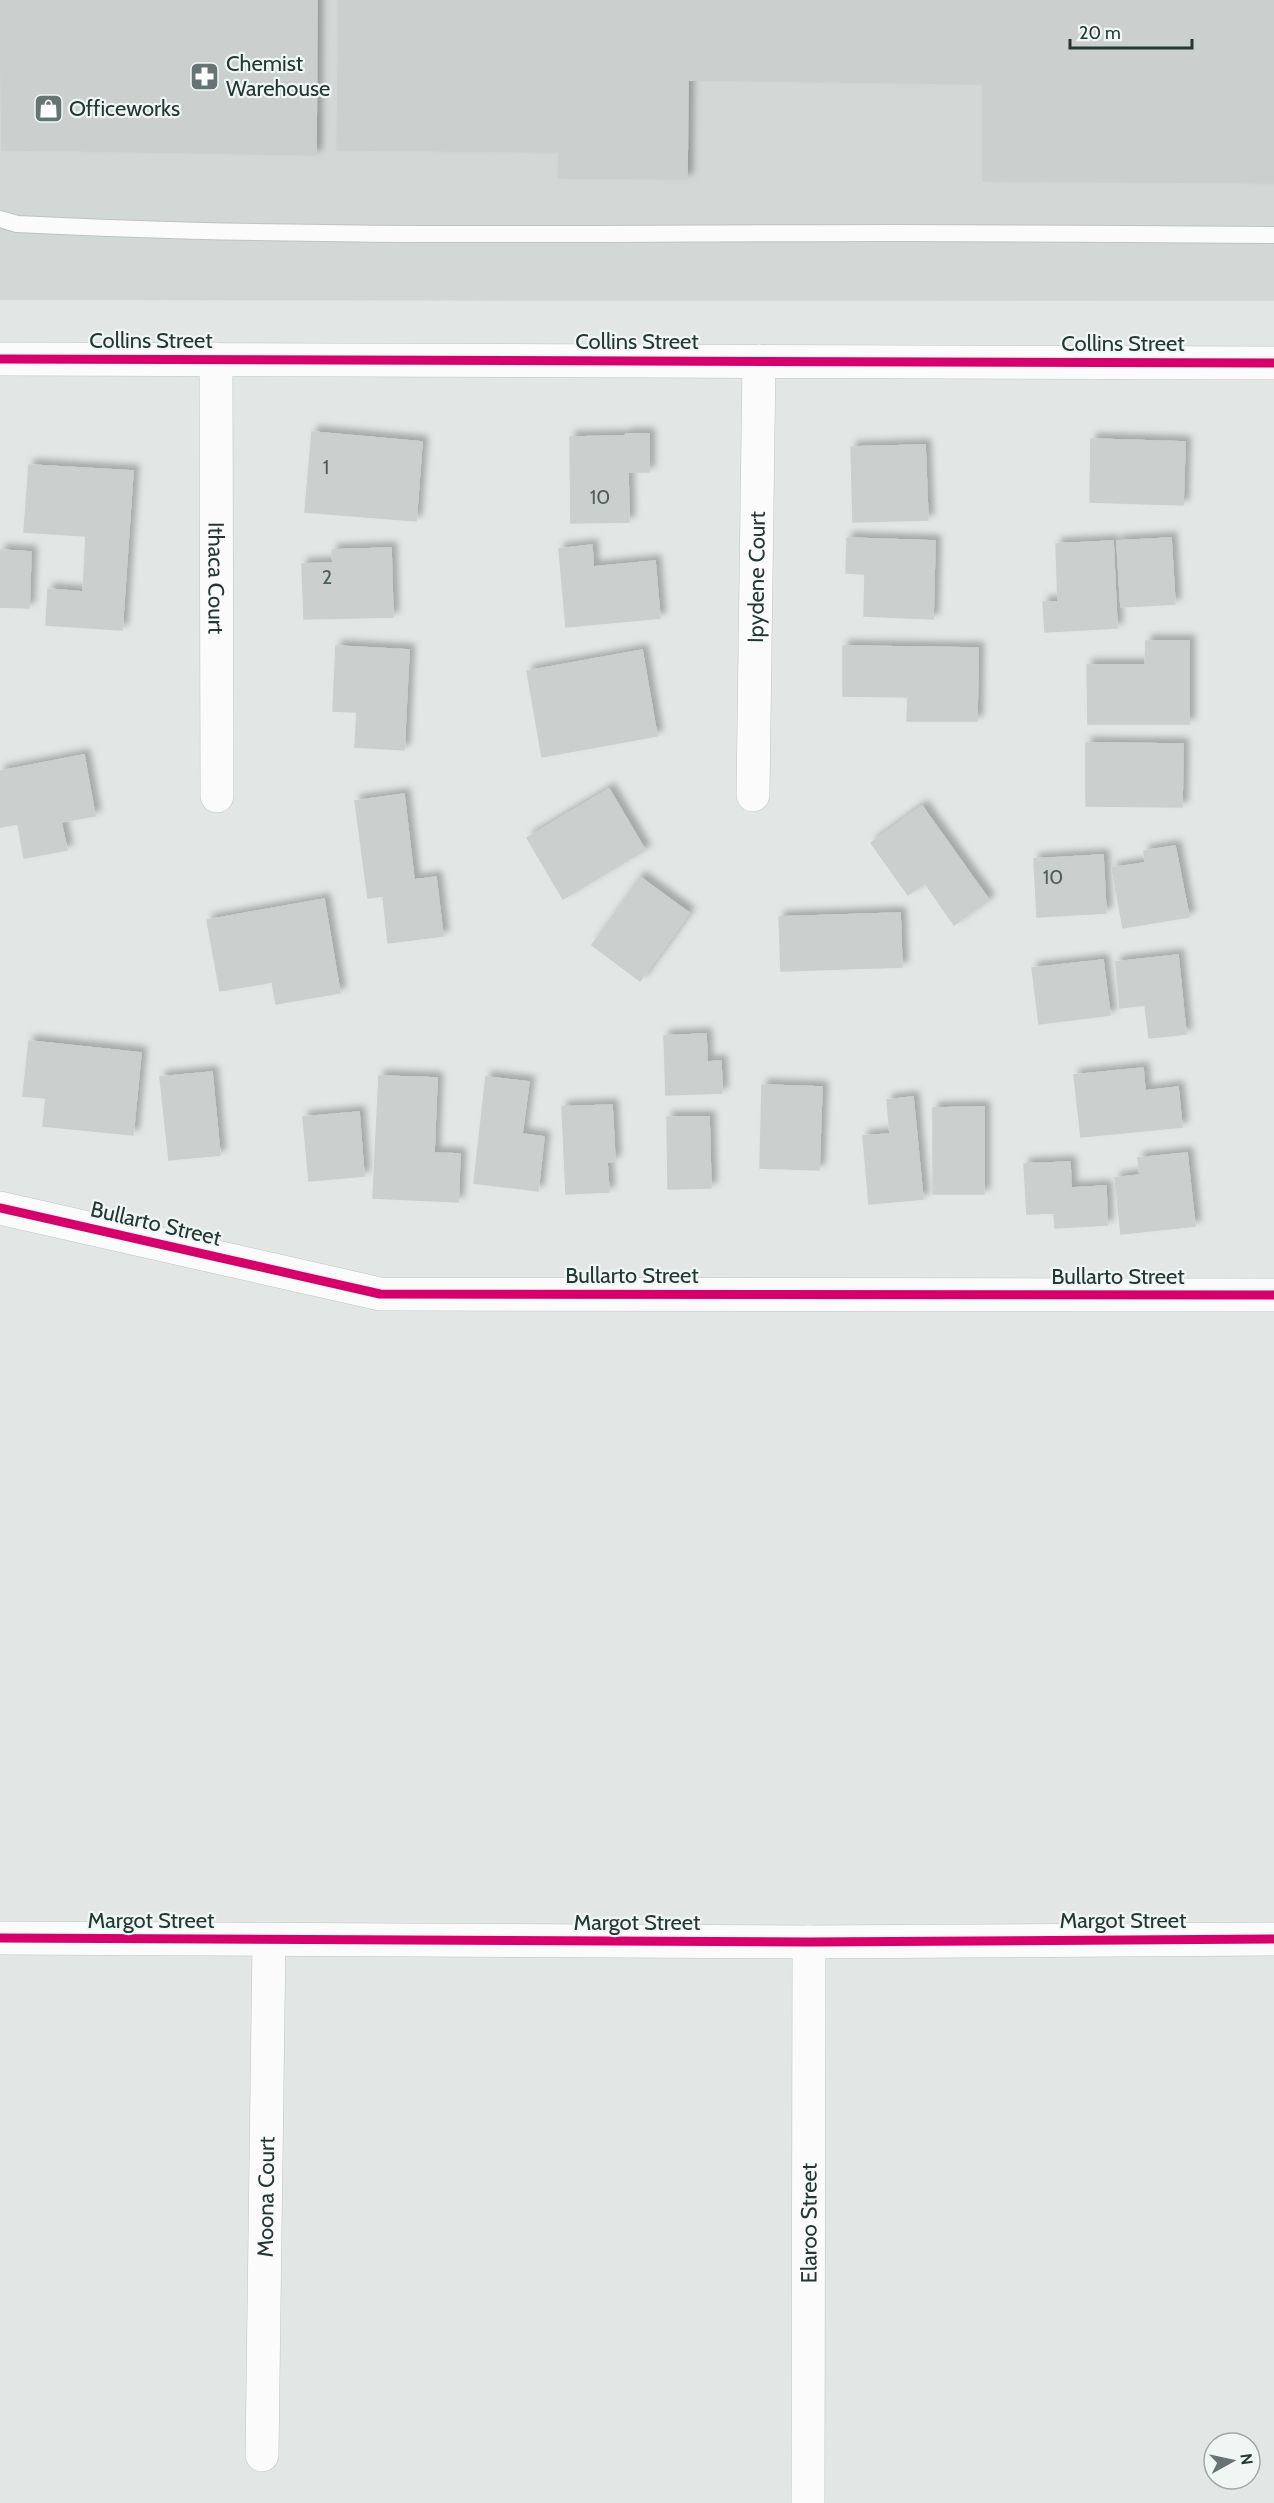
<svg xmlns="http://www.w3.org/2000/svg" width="1274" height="2503" font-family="Cabin,sans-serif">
	<defs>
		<filter id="shadow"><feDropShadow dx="5.5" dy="-5.5" stdDeviation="3" flood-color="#0004"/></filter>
	</defs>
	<rect width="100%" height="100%" fill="#e2e7e5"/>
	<path fill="#d1d8d5" d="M0,0h1274v301l-1274,-1z"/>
	<path fill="#cbd0ce" stroke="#cbd0ce" stroke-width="1.5" filter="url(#shadow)" d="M0,0h95l-1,151 -92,-1z
		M95,0h222l-1,155 -222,-4z
		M339,0h935v183l-291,-2v-97l-295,-4 -1,99 -129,-1 1,-26 -222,-2z
		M312,432l110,10 -6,79 -111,-9z
		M626,434h23v38h-21l1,50 -58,1 -1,-86 55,-1z
		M1091,439l94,3 -2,63 -93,-3z
		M925,445l3,75 -75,2 -2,-75z
		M29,465l104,6 -11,159 -76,-5 2,-36 35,3 3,-56 -62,-4z
		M847,538l88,3 -2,78 -69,-3 1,-42 -19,-1z
		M1171,538l4,66 -54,3 -4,-66z
		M1113,541l4,87 -72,4 -2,-30h15l-2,-58z
		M592,545l1,22 62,-6 5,57 -94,9 -7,-78z
		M391,548l2,69 -89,2 -2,-55 31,-1 -1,-13z
		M0,550l31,2 -2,56 -29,-1z
		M1146,641h43v83h-101l-1,-59h58z
		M336,646l73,4 -5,100 -49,-3 2,-35 -24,-1z
		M843,646l135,2 -1,73h-70l1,-24 -65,-1z
		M642,650l15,86 -115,21 -15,-86z
		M1086,743l97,1 -1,63 -96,-1z
		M84,755l11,61 -34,6 6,28 -43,8 -6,-34 -18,3v-56z
		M609,789l36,61 -82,49 -36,-61z
		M404,794l10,86 22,-3 7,59 -55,7 -5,-47 -15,2 -13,-97z
		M922,806l67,94 -35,25 -29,-42 -17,12 -37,-52z
		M1175,846l14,71 -66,11 -11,-60 33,-5 -1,-12z
		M1103,855l3,58 -69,4 -3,-58z
		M640,877l49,36 -49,68 -48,-36z
		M324,899l16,94 -64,11 -4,-22 -52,9 -13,-71z
		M900,913l2,54 -121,4 -2,-54z
		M1178,955l8,79 -37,4 -4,-33 -25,3 -4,-46z
		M1103,960l7,55 -71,9 -7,-56z
		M706,1034l1,28 14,-1 1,32 -56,2 -2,-59z
		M29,1041l112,12 -8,82 -90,-9 3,-28 -23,-2z
		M1143,1068l2,23 33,-4 4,40 -101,10 -7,-62z
		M212,1072l8,83 -51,5 -9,-83z
		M379,1076l58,2 -3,75 26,1 -2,48 -85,-4z
		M486,1077l43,5 -7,52 22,3 -6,54 -64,-8z
		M762,1085l60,2 -3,83 -59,-2z
		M913,1097l10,102 -54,5 -6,-68 27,-2 -3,-34z
		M612,1105l3,56 -8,1 2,30 -43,2 -4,-87z
		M984,1107v87h-51v-86z
		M359,1112l5,64 -55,5 -6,-64z
		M667,1117h42l2,71 -43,1z
		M1187,1153l8,73 -74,8 -6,-56 25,-3 -2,-17z
		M1070,1162l1,26 35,-2 1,39 -52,3 -1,-15 -27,1 -3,-50z"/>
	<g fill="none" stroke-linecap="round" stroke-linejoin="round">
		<defs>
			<path id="service" d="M0,219l17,5c292,15 585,9 878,9 126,0 253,1 379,2"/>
			<g id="minor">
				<path d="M0,359l1274,4"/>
				<path id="s1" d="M216,359l1,437"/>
				<path id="s2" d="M753,795l6,-434"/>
				<path d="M0,1208l380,86 894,1"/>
				<path d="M0,1938l809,4 465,-3"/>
				<path id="s3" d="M262,2455l7,-515"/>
				<path id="s4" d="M808,2503l1,-561"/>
			</g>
		</defs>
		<use href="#service" stroke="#bfc4c2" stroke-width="18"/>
		<use href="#minor" stroke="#bfc4c2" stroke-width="34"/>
		<use href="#service" stroke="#fbfbfb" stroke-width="16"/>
		<use href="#minor" stroke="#fbfbfb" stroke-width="33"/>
		<defs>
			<path id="cycleway" d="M0,359l1274,4
				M0,1208l380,86 894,1
				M0,1938l809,4 465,-3"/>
		</defs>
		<use href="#cycleway" stroke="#f0f6f4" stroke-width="13"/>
		<use href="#cycleway" stroke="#d6006c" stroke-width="9"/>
	</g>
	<defs>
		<symbol id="pharmacy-square" viewBox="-11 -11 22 22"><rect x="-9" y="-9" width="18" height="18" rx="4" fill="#667573" stroke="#f0f6f4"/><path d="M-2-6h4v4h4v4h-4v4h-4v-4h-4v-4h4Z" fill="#fff"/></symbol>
		<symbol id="shop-square" viewBox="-11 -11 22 22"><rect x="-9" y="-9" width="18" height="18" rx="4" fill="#667573" stroke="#f0f6f4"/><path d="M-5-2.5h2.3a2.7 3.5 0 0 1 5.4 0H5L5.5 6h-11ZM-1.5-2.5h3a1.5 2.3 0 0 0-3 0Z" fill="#fff"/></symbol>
	</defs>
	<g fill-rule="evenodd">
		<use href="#pharmacy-square" x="188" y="60" width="33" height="33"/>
		<use href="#shop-square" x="32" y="92" width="33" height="33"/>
	</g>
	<g text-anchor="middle" stroke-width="4.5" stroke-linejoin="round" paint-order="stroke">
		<g font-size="20" fill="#4e5e5c">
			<text x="326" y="474">1</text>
			<text x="600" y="504">10</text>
			<text x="327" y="584">2</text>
			<text x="1053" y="884">10</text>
		</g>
		<g font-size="22" fill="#233735" stroke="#f0f6f4" text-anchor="start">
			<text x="226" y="71">Chemist<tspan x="226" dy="25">Warehouse</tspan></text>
			<text x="69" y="116">Officeworks</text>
		</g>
		<g font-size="22" fill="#233735" stroke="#f0f6f4">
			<text x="151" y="348">Collins Street</text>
			<text x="637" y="349">Collins Street</text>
			<text x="1123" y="351">Collins Street</text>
			<text dy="8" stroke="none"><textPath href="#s1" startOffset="219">Ithaca Court</textPath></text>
			<text dy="8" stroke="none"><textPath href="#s2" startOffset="218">Ipydene Court</textPath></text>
			<text transform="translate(156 1223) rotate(13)" y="8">Bullarto Street</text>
			<text x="632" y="1283">Bullarto Street</text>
			<text x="1118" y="1284">Bullarto Street</text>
			<text x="151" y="1928">Margot Street</text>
			<text x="1123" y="1928">Margot Street</text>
			<text x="637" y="1930">Margot Street</text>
			<text dy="8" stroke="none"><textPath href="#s3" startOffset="258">Moona Court</textPath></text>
			<text dy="8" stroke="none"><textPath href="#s4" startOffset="280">Elaroo Street</textPath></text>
		</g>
	</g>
	<g transform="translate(1232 2461) rotate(82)"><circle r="28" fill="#f0f6f4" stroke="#9eaaa8" stroke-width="1.5"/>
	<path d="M0-4.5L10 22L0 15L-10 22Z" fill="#667573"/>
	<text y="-9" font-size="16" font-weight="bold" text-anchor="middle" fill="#233735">N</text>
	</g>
	<path d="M1070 39v9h122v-9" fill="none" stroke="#233735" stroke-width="3"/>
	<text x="1079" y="39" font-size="18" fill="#233735" stroke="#f0f6f4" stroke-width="4.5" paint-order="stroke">20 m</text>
</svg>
